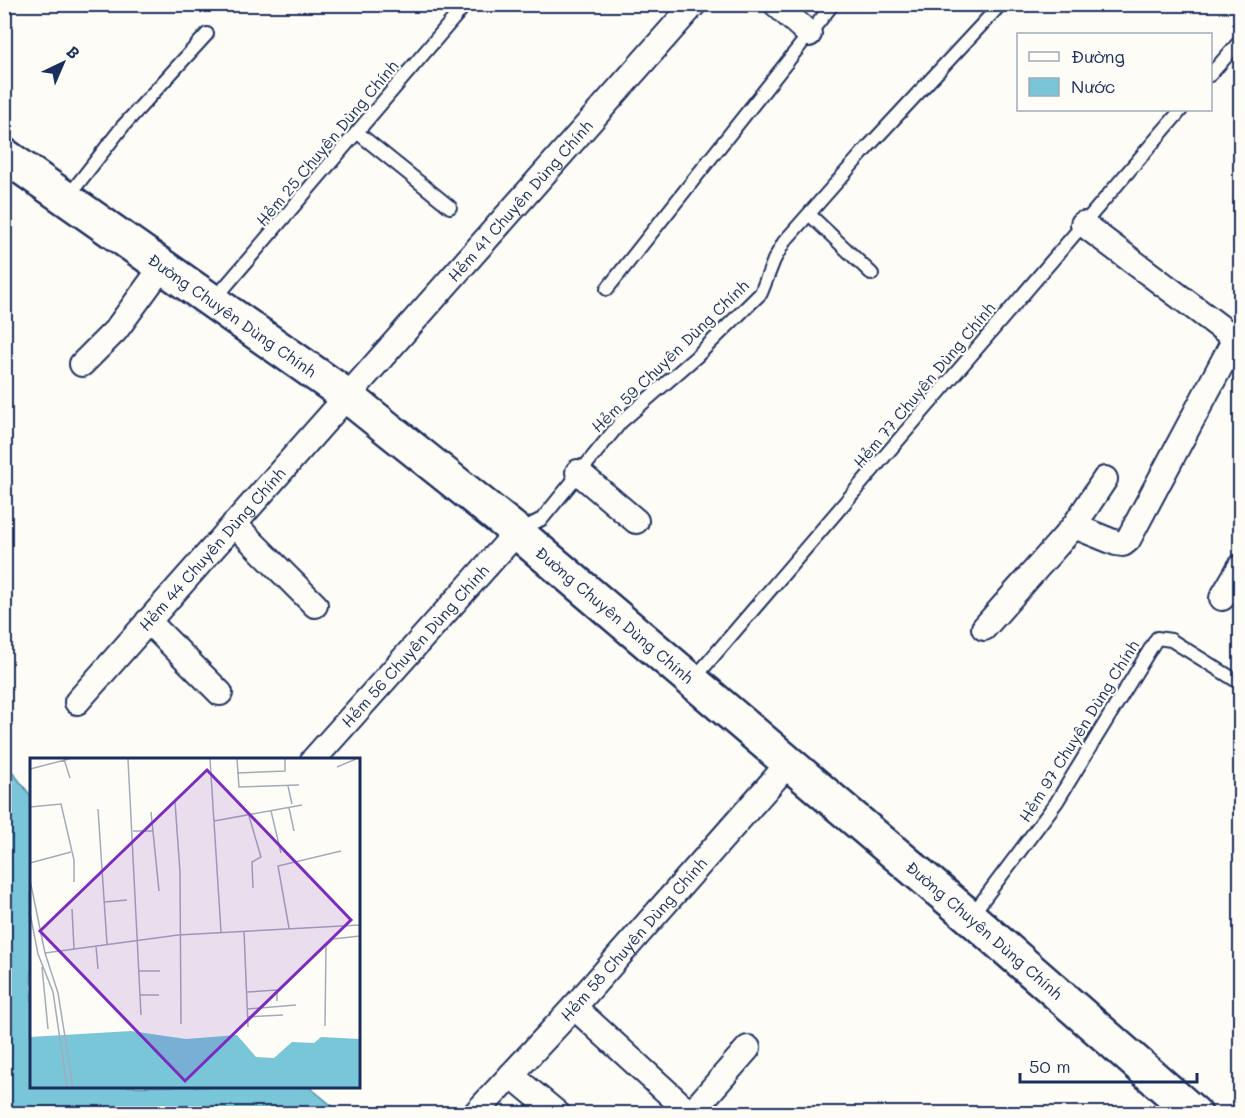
<svg xmlns="http://www.w3.org/2000/svg" width="1245" height="1118" font-family="Mali,sans-serif">
	<rect width="100%" height="100%" fill="#fdfcf7"/>
	<filter id="ink" filterUnits="userSpaceOnUse"><feTurbulence type="fractalNoise" baseFrequency=".0167" numOctaves="2"/><feDisplacementMap in="SourceGraphic" scale="12" xChannelSelector="R" yChannelSelector="G"/><feConvolveMatrix kernelMatrix="1 2 1 2 8 2 1 2 1" color-interpolation-filters="sRGB"/></filter>
	<g filter="url(#ink)">
		<path fill="#7ac6d9" stroke="#548aa8" stroke-width="1.5" d="M4,761l27,35 1,290 277,1 32,26h-336z"/>
		<g fill="none" stroke-linecap="round" stroke-linejoin="round">
			<defs>
				<path id="lane" d="M1210,75l30,-34
					M358,133l92,74
					M66,199l57,-73 84,-92
					M809,214l63,60
					M607,289l226,-285
					M213,301l253,-297
					M520,530l22,-11 79,-97 75,-65 65,-64 13,-33 10,-18 83,-94 134,-144
					M693,680l488,-570
					M971,916l85,-113 101,-165 14,2 69,43"/>
				<g id="street">
					<path d="M776,4l33,30"/>
					<path d="M1083,224l157,118"/>
					<path d="M82,364l34,-34 46,-63"/>
					<path d="M578,472l58,49"/>
					<path d="M234,524l81,81"/>
					<path d="M1074,526l31,-47"/>
					<path d="M1222,598l18,-31"/>
					<path d="M148,621l72,72"/>
					<path d="M984,628l90,-102 42,17 7,1 5,-4 107,-201"/>
					<path id="s1" d="M77,702l617,-698"/>
					<path id="s2" d="M313,760l204,-228"/>
					<path d="M574,1007l117,107"/>
					<path d="M511,1075l47,39"/>
					<path d="M692,1112l56,-64"/>
					<path id="s3" d="M475,1114l99,-107 214,-243"/>
				</g>
				<g id="secondary">
					<path id="s4" d="M4,155l343,241 170,136 453,385 225,197"/>
				</g>
			</defs>
			<use href="#lane" stroke="#1b2f5e" stroke-width="16"/>
			<use href="#street" stroke="#1b2f5e" stroke-width="28"/>
			<use href="#secondary" stroke="#1b2f5e" stroke-width="38"/>
			<use href="#lane" stroke="#fdfcf7" stroke-width="12"/>
			<use href="#street" stroke="#fdfcf7" stroke-width="24"/>
			<use href="#secondary" stroke="#fdfcf7" stroke-width="33"/>
		</g>
	</g>
	<g text-anchor="middle" stroke-width="4.5" stroke-linejoin="round" paint-order="stroke">
		<g font-size="16" fill="#1b2f5e" stroke="#fdfcf7">
			<text transform="translate(327 143) rotate(-50)" y="6">Hẻm 25 Chuyên Dùng Chính</text>
			<text dy="6" stroke="none"><textPath href="#s1" startOffset="669">Hẻm 41 Chuyên Dùng Chính</textPath></text>
			<text dy="6" stroke="none"><textPath href="#s4" startOffset="279">Đường Chuyên Dùng Chính</textPath></text>
			<text transform="translate(670 356) rotate(-44)" y="6">Hẻm 59 Chuyên Dùng Chính</text>
			<text transform="translate(924 385) rotate(-50)" y="6">Hẻm 77 Chuyên Dùng Chính</text>
			<text dy="6" stroke="none"><textPath href="#s1" startOffset="204">Hẻm 44 Chuyên Dùng Chính</textPath></text>
			<text dy="6" stroke="none"><textPath href="#s4" startOffset="765">Đường Chuyên Dùng Chính</textPath></text>
			<text dy="6" stroke="none"><textPath href="#s2" startOffset="153">Hẻm 56 Chuyên Dùng Chính</textPath></text>
			<text transform="translate(1079 731) rotate(-58)" y="6">Hẻm 97 Chuyên Dùng Chính</text>
			<text dy="6" stroke="none"><textPath href="#s4" startOffset="1251">Đường Chuyên Dùng Chính</textPath></text>
			<text dy="6" stroke="none"><textPath href="#s3" startOffset="236">Hẻm 58 Chuyên Dùng Chính</textPath></text>
		</g>
	</g>
	<g transform="translate(30 758)">
		<rect width="330" height="330" fill="#fdfcf7"/>
		<path d="M101,273l55,8 51,-4 19,22 18,1 18,-16 22,1 7,-6 39,2v48h-330v-50z" fill="#7ac6d9"/>
		<path fill="none" stroke="#a3aaba" stroke-width="1.5" d="M34,1l6,19M98,1l13,256M180,1l11,173M207,1l2,28 60,-2M307,9l19,-8M0,11l39,-10M207,15l48,-2v-12M258,28l4,18M145,44l5,70 1,152M0,49l31,-3 13,56v22M259,50l5,23M68,51l9,135M241,53l10,42M121,54l8,79M219,58l12,41 -9,5 1,26M184,63l88,-16M103,73h20M0,105l41,-11M0,122l15,73 13,40 15,94M75,144l22,-2M42,151l2,40M0,155l8,41 15,38 14,95M259,170l-11,-62 63,-15M214,173l4,96M66,188l2,23M15,195l133,-18 182,-10M12,209l6,62M109,213h21M217,234l30,-2v11M110,237h19M217,251l49,-4M217,259l36,-2M295,268l1,-80 7,-7 27,-3"/>
		<path fill="#7b2cbf" fill-opacity="0.15" stroke="#7b2cbf" stroke-width="3" d="M177,12l144,150 -166,161 -145,-150z"/>
		<rect width="330" height="330" fill="none" stroke="#1b2f5e" stroke-width="3"/>
	</g>
	<rect width="1245" height="1118" fill="none" stroke="#fdfcf7" stroke-width="24"/>
	<rect x="12" y="12" width="1221" height="1094" fill="none" stroke="#1b2f5e" stroke-width="2" filter="url(#ink)"/>
	<rect x="1017" y="33" width="195" height="78" fill="#fdfcf7" stroke="#a3aaba" stroke-width="1.5"/>
	<rect x="1029" y="52" width="30" height="9" fill="#fdfcf7" stroke="#a3aaba" stroke-width="1.5"/>
	<text x="1071" y="63" font-size="18" fill="#1b2f5e">Đường</text>
	<rect x="1029" y="78" width="30" height="18" fill="#7ac6d9" stroke="#a3aaba" stroke-width="1.5"/>
	<text x="1071" y="93" font-size="18" fill="#1b2f5e">Nước</text>
	<g transform="translate(63 63) rotate(44)" stroke="#fdfcf7" stroke-width="4.5" paint-order="stroke">
	<path d="M0-4.5L10 22L0 15L-10 22Z" fill="#1b2f5e"/>
	<text y="-9" font-size="16" font-weight="bold" text-anchor="middle" fill="#1b2f5e">B</text>
	</g>
	<path d="M1020 1073v9h177v-9" fill="none" stroke="#1b2f5e" stroke-width="3"/>
	<text x="1029" y="1073" font-size="18" fill="#1b2f5e" stroke="#fdfcf7" stroke-width="4.5" paint-order="stroke">50 m</text>
</svg>
